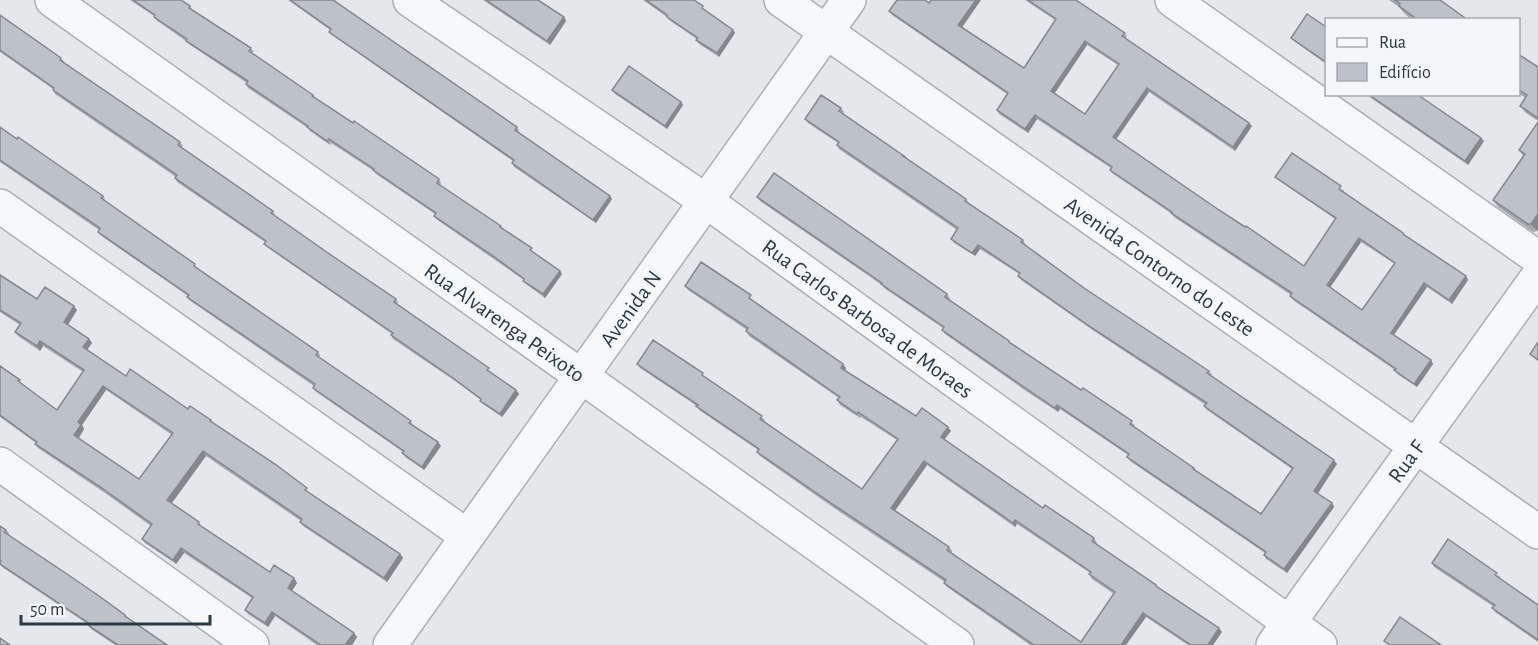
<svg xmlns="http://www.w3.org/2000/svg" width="1538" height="645" font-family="'Alegreya Sans',sans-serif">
	<rect width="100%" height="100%" fill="#e4e8eb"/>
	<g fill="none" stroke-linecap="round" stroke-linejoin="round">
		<defs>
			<path id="minor" d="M52,0l529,376 376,269
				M410,0l296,201 614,444
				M781,0l757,532
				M1172,0l366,258
				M0,206l467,330
				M0,464l252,181
				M390,645l459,-645
				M1273,645l265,-369"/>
		</defs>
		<use href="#minor" stroke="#a9b0b5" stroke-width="36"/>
		<use href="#minor" stroke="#f7f8fa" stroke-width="33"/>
	</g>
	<path fill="#a2a7ac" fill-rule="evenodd" d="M130,0h51l9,6 2,4 62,41 -2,2 61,42 2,3 124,81 2,4 -1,2 94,67v1l26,18 2,3 -17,24 -19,-14 -2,-4 -26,-18 -62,-43 -2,-3 1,-2 -59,-40 -2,-3 -43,-28 -1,2 -20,-14 -2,-3 -60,-40 -2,-4 1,-1 -58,-39 -3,-3 -30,-21 -2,-4z
		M288,0h48l-1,1 182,126 2,4 -1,1 92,64 2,3 -16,24 -82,-56 -2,-4 1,-2 -181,-126 -3,-3 1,-2z
		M483,0h55l26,17 2,4 -16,24z
		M643,0h51l11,10 28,20 2,3 -16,24 -20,-13 -3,-4 1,-1 -28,-19 -2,-3z
		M1025,0h51l51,36 -1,2 123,85 3,3 -17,25 -86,-59 -33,47 103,71 85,56 31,-47 -57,-39 -3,-3 69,13 -1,1 60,42 2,3 61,40 2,4 -16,24 -25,-17 -33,48 37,25 2,4 -16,23 -20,-13 -2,-4 -102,-70 -3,-4 1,-1 -117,-78 -2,-3 -60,-41 -2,-3 1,-2 -74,-49 -9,14 -29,-19 -2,-4 10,-16 -115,-79 -3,-4 40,-8 33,24 62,41 31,-48zM1087,45l31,20 -33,49 -30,-21zM1361,242l34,22 -33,46 -32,-22z
		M1389,0h51l28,20h-56l-8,-7 -5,-6z
		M0,15l64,46 -1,1 117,80 3,4 -2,1 92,64 2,4v1l56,39 65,44 2,4 -1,1 119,86 3,4 -17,23 -19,-13 -2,-4 -26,-19 -62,-42 -2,-4 1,-1 -125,-87 -3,-3 1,-2 -88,-60 -2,-4 1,-1 -121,-83 -2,-4v-1l-53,-37z
		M1326,27v37l-32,-23 -3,-3z
		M1518,54l20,13v54l-12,-8 -6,-7 6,-8 -8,-5z
		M612,90l69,12 2,3 -16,24 -52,-35z
		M1365,94h54l2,3 60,41 3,3 -16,24z
		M841,108l3,4 -1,2 61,42 1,2 61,41 3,4 54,37 2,4v1l59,43 128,86 -1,2 126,88 -20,29 15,10 2,4 -47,66 -21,-14 -2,-4 1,-2 -135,-92 -3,-4 1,-2 -68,-46 -2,3 -32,-21 -81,-57 -3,-4 1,-2 -59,-40 -2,-3 -122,-84 -3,-4 190,97 3,4 -1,1 60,42 2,2 124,82 -1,1 63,45 64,43 31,-45 -85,-59 -3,-4 2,-1 -112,-74 -73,-51 -3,-4 1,-2 -39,-25 -5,7 -21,-13 -3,-4 6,-9 -118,-81 -2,-4 1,-2 -30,-20 -3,-4z
		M1538,122l-1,109 -4,1 -35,-25 -5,-7 30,-44 -4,-6z
		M0,127l103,69 2,3 -1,1 94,68 -1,1 121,83 2,3 -1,2 94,67 -1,1 26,17 3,4 -17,24 -19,-13 -3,-4 1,-1 -88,-61 -2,-3 1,-2 -125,-86 -2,-3 1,-1 -88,-61 -2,-3 1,-2 -99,-68z
		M0,275l37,24 40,11 -9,15 21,14 3,4 -5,7 39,26 85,44 2,3 97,70 90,61 3,4 -16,24 -84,-56 -3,-4 1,-1 -95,-65 -34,47 27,19 3,5 68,45 24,6 3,5 -5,8 65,46 -5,8h-35l-42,-29 -7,11 -20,-13 -3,-4 7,-12 -68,-45 -8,11 -31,-21 -3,-4 9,-13 -46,-33 -67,-45 -3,-4 1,-1 -36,-26v-51l22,19 35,25 26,-38 -40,-26 -3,5 -22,-15 -3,-4 5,-7 -20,-13zM106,390l66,45 -33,44 -60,-41 5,-9 -2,-4z
		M685,286l68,14 -1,1 94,67 -1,3 71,45 35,15 -7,9 99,68 51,30 3,5 -1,1 126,88 -9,13h-25l-42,-28 -20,28h-96l-83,-58 -3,-4 1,-1 -111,-74 -74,-52 -3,-4 1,-2 -59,-40 -2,-4 -57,-38 -3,-4 69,13 59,43 -1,1 98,68 35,-49 -36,-23 -1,1 -20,-13 -3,-5 2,-2 -90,-62 -3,-5 1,-1 -59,-40zM927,465l88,62 2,-3 45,30 28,19 -1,1 3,5 22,15 -33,48 -130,-89 1,-2 -3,-4 -54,-36z
		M0,526l6,4 3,3 -1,2 159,110h-52l-24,-16 -2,-4 -87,-58 -2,-3z
		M1432,563l68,13 -1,2 39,27v37l-43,-30 -3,-4 2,-1 -60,-40z"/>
	<path fill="#84888c" d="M976,0h5l-20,29 -3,-4z
		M564,17l2,4 -16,24 -3,-4z
		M733,30l2,3 -16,24 -2,-4z
		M1085,41l2,4 -33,49 -3,-3z
		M1147,88l2,4 -34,49 -2,-4z
		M681,102l2,3 -16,24 -2,-3z
		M1035,115l2,4 -9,14 -3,-4z
		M1249,123l3,3 -17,25 -2,-4z
		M1481,138l3,3 -16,24 -3,-4z
		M610,196l2,3 -16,24 -3,-3z
		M1538,214v15l-1,2 -6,-7z
		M1359,238l2,4 -32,47 -2,-4z
		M978,245l2,4 -5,7 -3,-3z
		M560,271l2,3 -17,24 -2,-4z
		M1466,276l2,4 -16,24 -3,-4z
		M1424,283l3,4 -34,49 -2,-3z
		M74,306l3,4 -10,16 -3,-4z
		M89,339l3,4 -6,8 -3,-4z
		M40,341l3,5 -3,5 -3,-5z
		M1431,360l2,4 -16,23 -3,-3z
		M843,364l3,4 -2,4 -3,-4z
		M103,386l3,4 -24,35 2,4 -6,10 -4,-4 4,-13z
		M516,390l3,4 -17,23 -2,-3z
		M1057,405l3,4 -2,3 -3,-4z
		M948,427l3,4 -8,10 -2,-4z
		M438,442l3,4 -17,24 -2,-3z
		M203,451l3,5 -35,48 -4,-4z
		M1334,460l3,4 -20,31 -3,-4z
		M924,461l3,4 -33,47 -3,-4z
		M1332,503l2,4 -47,66 -3,-4z
		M1015,520l2,4 -2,3 -2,-4z
		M181,548l3,5 -8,11 -3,-4z
		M400,554l3,4 -16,24 -3,-4z
		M294,578l3,5 -6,9 -3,-4z
		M272,612l3,4 -7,11 -3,-4z
		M1143,613l3,4 -20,28h-5z
		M1219,628l3,4 -9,13h-5z
		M354,633l3,4 -5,8h-7z"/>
	<path fill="#bcc2c8" stroke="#84888c" stroke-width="1.5" fill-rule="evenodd" d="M133,0h48l9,6 -1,2 62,40 -2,3 64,44 -1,1 41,27 1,-2 85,58 -2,4 64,43 -1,1 32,21 -2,2 30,21 -17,23 -20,-13 1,-2 -28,-21 -62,-42 2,-3 -63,-43 1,-1 -45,-30 -2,2 -20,-14 1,-1 -62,-42 2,-3 -62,-40 1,-2 -33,-22 1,-2z
		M290,0h43l184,127 -2,3 95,66 -17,24 -81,-57 2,-3 -185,-128 2,-3z
		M486,0h52l26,17 -17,24z
		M646,0h48l9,6 -1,2 31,22 -16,23 -21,-13 2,-2 -31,-21v-2z
		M897,0h28l4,3 2,-3h45l-18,25 66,43 32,-49 -28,-19h48l49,33 -3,3 127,87 -16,24 -86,-59 -34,49 106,73 26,17 1,-1 58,40 32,-48 -61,-41 17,-24 49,33 -2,3 64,44v1l63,42 -17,24 -25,-17 -33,50 40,27 -17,24 -20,-14 2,-1 -106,-73 2,-3 -121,-80 1,-1 -62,-42 2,-3 -77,-52 -10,14 -28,-19 11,-17 -119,-82zM1085,41l34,23 -34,50 -34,-23zM1359,238l36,25 -33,47 -35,-25z
		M1395,0h45l28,20h-50l-19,-14 1,-2z
		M1307,14l19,13v35l-35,-24z
		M0,15l61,43 -1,2 120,82 -2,3 95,66 -2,2 60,42 65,44 -2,3 95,66 -2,2 29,20 -16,24 -20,-13 1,-2 -28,-21 -62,-43 2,-2 -129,-89 2,-3 -91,-63 2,-3 -124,-85 1,-2 -54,-38z
		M1518,54l20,13v51l-18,-12 7,-11 -9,-6z
		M629,66l52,36 -16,24 -53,-36z
		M1368,94h51l-1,1 63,43 -16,23z
		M821,95l20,13 -2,3 65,45h-1l63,43 -1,2 58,39 -2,2 63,46 125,83 -2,2 127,87 -20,31 18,12 -48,66 -20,-14 2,-3 -139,-95 2,-3 -72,-49 -2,3 -31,-21 -82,-57 2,-3 -63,-43 1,-1 -125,-86 17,-24 173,121 -2,3 64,44v1l72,48 2,-2 49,33 -2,3 64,44 -1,1 68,45 32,-46 -89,-62 3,-3 -115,-75 -74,-52 2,-3 -42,-28 -6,8 -21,-14 7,-11 -121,-83 2,-3 -34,-23z
		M1538,122v92l-7,10h-3l-35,-24 32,-46 -6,-4z
		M0,127l17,12 1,-2 85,59 -2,2 94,66 -1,2 124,86 -2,3 64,44 31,22 -2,2 29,19 -16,25 -20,-14 2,-2 -91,-63 2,-4 -128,-87 2,-2 -91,-63 2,-4 -100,-68z
		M701,262l50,33 -2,3 94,66 -2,4 75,48 6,-8 26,19 -7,10 102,71 2,-3 49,33 -2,3 64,44v1l63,42 -11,17h-17l-48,-32 -22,32h-87l-90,-62 2,-3 -115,-77 -74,-51 2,-3 -63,-43 2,-1 -61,-41 16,-24 50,33 -1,2 60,41 -2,3 102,70 36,-50 -40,-27 -1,2 -20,-14 3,-3 -94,-66 2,-3 -63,-42zM924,461l89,62 2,-3 44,30 32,22 -2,2 26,18 -34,50 -134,-92 2,-3 -58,-39z
		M0,275l37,24 8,-12 29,19 -10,16 25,17 -6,8 43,29 4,-7 58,40 2,-3 21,14 -1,1 65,43 32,24 -2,2 95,64 -16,24 -84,-56 2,-3 -99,-68 -36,49 32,22 -1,2 72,48 4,-7 20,13 -6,10 66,45 -9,12h-24l-49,-33 -7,11 -20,-13 8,-13 -72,-49 -8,12 -31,-21 10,-15 -50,-36 -67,-44 2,-2 -37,-27v-49l20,14 -2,1 39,29 27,-40 -44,-29 -3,5 -22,-14 6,-9 -21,-13zM103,386l70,47 -34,46 -65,-44 7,-10 -3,-3z
		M1538,342v18l-8,-6z
		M0,526l6,4 -2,2 63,42 32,22 26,19v1l42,29h-49l-29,-19 1,-2 -90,-60 1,-3h-1z
		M1448,539l49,34 -2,2 43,30v35l-46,-32 3,-3 -63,-42z
		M1400,617l41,28h-51l-6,-4z
		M0,638l10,7h-10z"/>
	<g text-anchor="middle" stroke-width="4.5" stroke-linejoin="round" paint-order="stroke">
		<g font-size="22" fill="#2c3943" stroke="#f4f7f9">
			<text transform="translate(1160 266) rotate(35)" y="8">Avenida Contorno do Leste</text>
			<text transform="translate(630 308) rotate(-54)" y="8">Avenida N</text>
			<text transform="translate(868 318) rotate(36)" y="8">Rua Carlos Barbosa de Moraes</text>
			<text transform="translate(505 322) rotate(35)" y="8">Rua Alvarenga Peixoto</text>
			<text transform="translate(1406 461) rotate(-54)" y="8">Rua F</text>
		</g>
	</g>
	<rect x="1325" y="18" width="195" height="78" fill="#f4f7f9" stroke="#a4abb0" stroke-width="1.5"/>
	<rect x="1337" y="38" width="30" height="9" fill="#f7f8fa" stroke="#a4abb0" stroke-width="1.5"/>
	<text x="1379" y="48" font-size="18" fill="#2c3943">Rua</text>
	<rect x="1337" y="63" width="30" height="18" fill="#bcc2c8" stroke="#a4abb0" stroke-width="1.5"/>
	<text x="1379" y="78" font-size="18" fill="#2c3943">Edifício</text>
	<path d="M21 615v9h189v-9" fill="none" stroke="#2c3943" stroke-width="3"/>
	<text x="30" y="615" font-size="18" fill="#2c3943" stroke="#f4f7f9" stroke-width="4.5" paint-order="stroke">50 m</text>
</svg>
